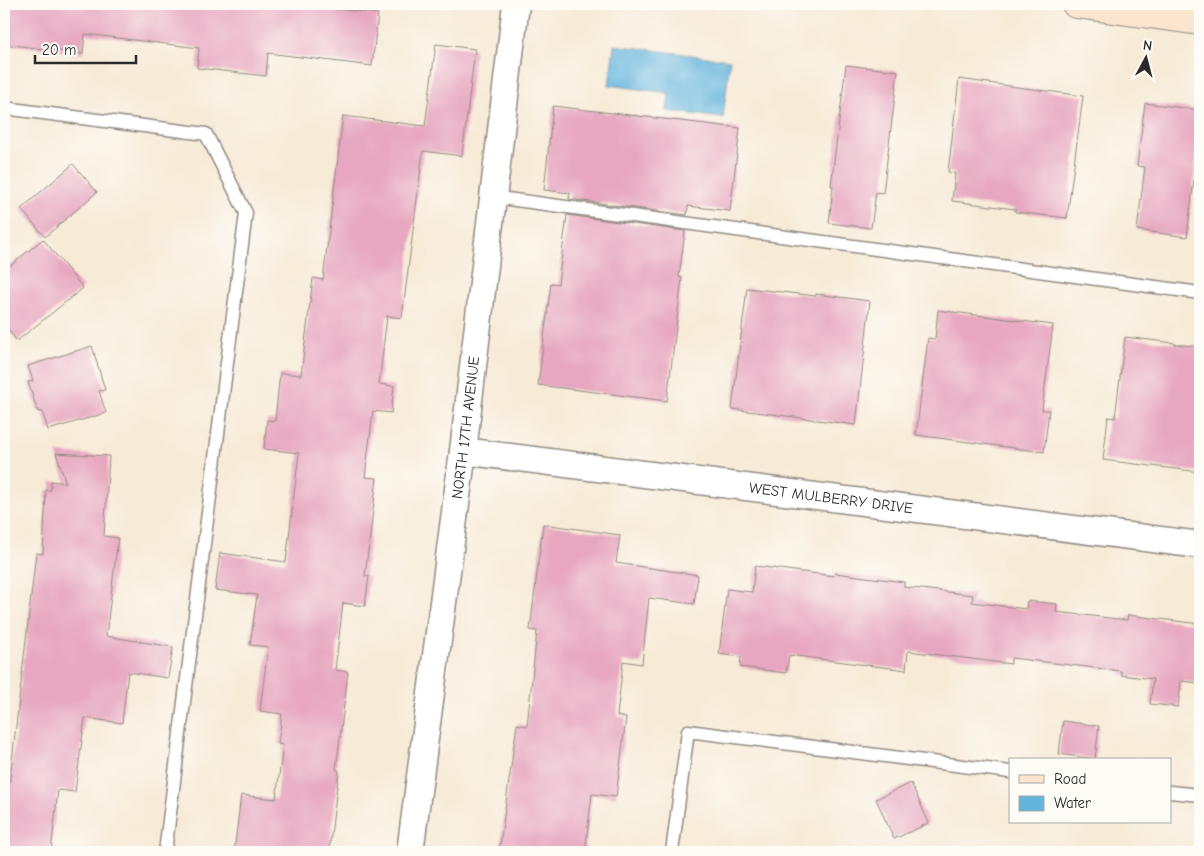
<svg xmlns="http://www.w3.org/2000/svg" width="1204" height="856" font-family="'Comic Neue',sans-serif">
	<rect width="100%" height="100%" fill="#fdfcf7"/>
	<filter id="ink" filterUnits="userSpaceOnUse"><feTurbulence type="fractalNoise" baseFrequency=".02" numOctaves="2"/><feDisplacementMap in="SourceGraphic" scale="10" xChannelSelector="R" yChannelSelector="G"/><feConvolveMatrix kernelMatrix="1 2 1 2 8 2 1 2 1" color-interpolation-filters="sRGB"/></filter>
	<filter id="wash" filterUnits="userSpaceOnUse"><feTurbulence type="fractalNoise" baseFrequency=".0096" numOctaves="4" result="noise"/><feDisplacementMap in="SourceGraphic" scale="20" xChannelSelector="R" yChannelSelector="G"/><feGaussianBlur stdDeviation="1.12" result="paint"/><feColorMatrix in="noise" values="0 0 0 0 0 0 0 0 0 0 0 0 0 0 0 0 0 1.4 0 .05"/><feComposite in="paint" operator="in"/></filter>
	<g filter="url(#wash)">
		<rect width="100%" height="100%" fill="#f7ead7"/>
		<path fill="#62b4dd" stroke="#467084" d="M614,45l116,15 -7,58 -56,-7 2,-18 -60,-8z"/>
		<g id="blocks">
			<path fill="#e7a7c0" d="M5,4h293l80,10 -6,52 -104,-13 -2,23 -69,-8 2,-20 -114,-14 -2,20 -79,-10z
				M436,44l39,5 -13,107 -39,-5 -21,167 -15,-2 -8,68 15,2 -3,27 -18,-2 -8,66 12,1 -12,98h4l-4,30 -22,-3 -8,67 13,2 -12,98h3l-10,82h-95l7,-57 35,4 7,-54 -5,-1 4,-30 -22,-3 8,-64 -18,-2 7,-50 -42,-5 5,-37 66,9 13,-109 -35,-4 3,-29 8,1 5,-48 21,2 12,-97 10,2 20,-164 82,10z
				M846,65l52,6 -15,122 -7,-1 -5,36 -42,-5 4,-37h-2z
				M959,79l124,17 -16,122 -52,-6v-3l-63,-8 3,-28 -7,-1z
				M1145,103l55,7v19l-13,108 -50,-7 8,-63 -8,-1z
				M553,106l187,22 -10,83 -42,-5 -1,9 -118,-16 1,-6 -26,-3z
				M73,164l24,28 -52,45 -24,-28z
				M567,215l118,16 -6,46 3,1 -15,123 -129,-16 13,-102 7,1z
				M43,239l40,49 -66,53 -13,-17v-53z
				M747,288l69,8v-2l54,7 -14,124 -124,-16z
				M938,310l115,15 -11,85h7l-5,42 -128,-17 12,-97 7,1z
				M1125,337l49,6v1l26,3v125l-97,-12 5,-43 7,1z
				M92,346l13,44 -6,1 7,22 -58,17 -6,-19 -4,1 -10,-30 5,-1 -5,-15z
				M56,453l53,3 -5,80 14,2 -12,98 67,11 -5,31 -40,-6 -6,51 -37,-5 -10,74 -17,-2 -7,62h-47v-22l32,-277 7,1 3,-64h5v-9l15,2z
				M543,524l77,11 -4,28 82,12 -4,29 -45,-6 -7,66 -19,-3 -6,55 9,2 -10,79 -24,-3 -7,58h-86l18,-128 10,2 10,-95 -7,-1z
				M755,566l79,10 1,-3 69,9v5l69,8 -1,7 54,7 1,-8 30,3 -1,8 71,8 1,-5 72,9v59l-19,-2 -3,26 -28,-3 3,-25 -32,-4v-4l-110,-13v6l-103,-13 -2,19 -117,-15 -3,18 -46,-6 1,-10 -22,-3 8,-65 25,3z
				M1063,721l36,5 -4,33 -36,-5z
				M911,783l18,40 -35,16 -18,-40z"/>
		</g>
	</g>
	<g filter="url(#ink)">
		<use href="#blocks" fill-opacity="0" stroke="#918a81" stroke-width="1"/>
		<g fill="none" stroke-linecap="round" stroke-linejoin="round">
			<defs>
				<path id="lane" d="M4,108l202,26 40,79 -81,639
					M493,197l707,96
					M1170,792l30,3
					M672,852l16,-121 322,41"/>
				<g id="street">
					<path id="s1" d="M463,451l737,94"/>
					<path id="s2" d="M410,852l53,-401 53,-447"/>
				</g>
				<path id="secondary" d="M1076,4l124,17"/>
			</defs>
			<use href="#lane" stroke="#918a81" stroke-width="15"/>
			<use href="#street" stroke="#918a81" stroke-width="29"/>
			<use href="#secondary" stroke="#918a81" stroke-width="30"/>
			<use href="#lane" stroke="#fff" stroke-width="12"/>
			<use href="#street" stroke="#fff" stroke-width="26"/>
			<use href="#secondary" stroke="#fce5cf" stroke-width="28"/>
		</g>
	</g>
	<g text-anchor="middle" stroke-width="4" stroke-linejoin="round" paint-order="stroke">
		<g font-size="15" fill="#2b2b2b" stroke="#fdfcf7">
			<text dy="5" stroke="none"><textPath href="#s2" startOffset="428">NORTH 17TH AVENUE</textPath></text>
			<text dy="5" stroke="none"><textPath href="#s1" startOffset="371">WEST MULBERRY DRIVE</textPath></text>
		</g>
	</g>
	<rect width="1204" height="856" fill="none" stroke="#fdfcf7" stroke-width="20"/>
	<rect x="1009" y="758" width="162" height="65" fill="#fdfcf7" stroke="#a9a8a5"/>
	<rect x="1019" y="775" width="25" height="8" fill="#fce5cf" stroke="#a9a8a5"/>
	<text x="1054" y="784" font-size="15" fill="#2b2b2b">Road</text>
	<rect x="1019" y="796" width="25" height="15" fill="#62b4dd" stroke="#a9a8a5"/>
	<text x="1054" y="808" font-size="15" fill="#2b2b2b">Water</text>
	<g transform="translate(1146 58) rotate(7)" stroke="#fdfcf7" stroke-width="4" paint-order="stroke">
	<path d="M0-4L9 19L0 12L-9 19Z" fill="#2b2b2b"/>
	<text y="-8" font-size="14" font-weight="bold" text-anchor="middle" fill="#2b2b2b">N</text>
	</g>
	<path d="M35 55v8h101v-8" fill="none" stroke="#2b2b2b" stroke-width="2.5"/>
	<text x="42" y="55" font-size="15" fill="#2b2b2b" stroke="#fdfcf7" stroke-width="4" paint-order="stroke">20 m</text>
</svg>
